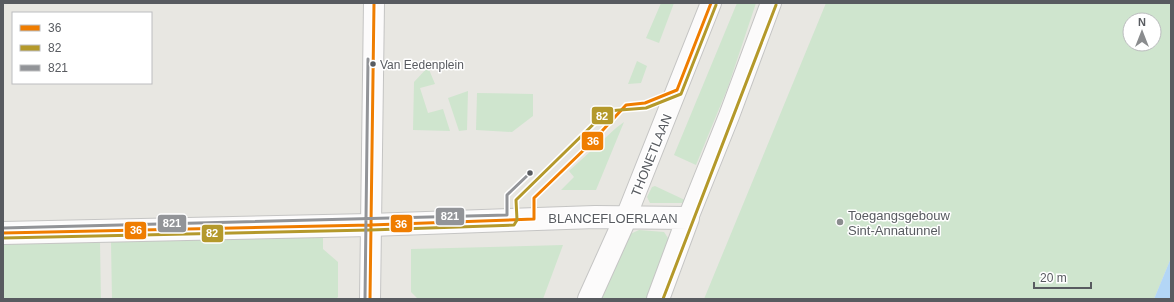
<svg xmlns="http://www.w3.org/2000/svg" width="1174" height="302" font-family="Arial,sans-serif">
	<rect width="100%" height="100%" fill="#e8e7e2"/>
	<path fill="#cfe5ce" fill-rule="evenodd" d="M661,3h13l-15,40 -13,-5z
		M737,3h19l-28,84 -32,78 -22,-10z
		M826,3h345v255l-17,41h-450zM1130,20h24v24h-24z
		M637,61l10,5 -6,17 -13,1z
		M428,67l7,17 -15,4 8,25 15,-4 7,22 -37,-1 1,-48z
		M468,91l-1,39 -8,1 -11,-33z
		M477,93l56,1v22l-21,16 -36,-2z
		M624,122l-28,68h-35l13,-13 -5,-6 47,-43z
		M655,186l32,15 -3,2h-34l-3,-6 5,-10z
		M639,230l25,2 4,6 2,8 -18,53h-53l29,-64z
		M323,237v12l15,13v35l-2,2h-224l-1,-57z
		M100,242l1,57h-98v-55z
		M563,245l-20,54h-125l-7,-7v-43z"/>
	<path fill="#b3d6f6" d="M1171,258v41h-17z"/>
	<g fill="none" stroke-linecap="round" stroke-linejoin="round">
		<defs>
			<path id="street" d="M626,217l85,-214
				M688,218l41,-102 42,-113
				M370,299l4,-296"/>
			<path id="secondary" d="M3,233l367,-8 225,-8 93,1 -30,81
				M589,299l37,-82"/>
		</defs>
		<use href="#street" stroke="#c4c4c3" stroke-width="22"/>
		<use href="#secondary" stroke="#c5c5c4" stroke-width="24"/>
		<use href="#street" stroke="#fcfbfb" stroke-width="20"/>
		<use href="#secondary" stroke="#fcfbfb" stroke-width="22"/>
		<defs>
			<path id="bus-1" d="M677,90l34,-87
				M534,219v-21l56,-54 36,-39 19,-2 32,-13
				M3,233l367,-8 164,-6
				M370,299l4,-296"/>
			<path id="bus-2" d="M3,238l367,-8 144,-5 3,-5 -1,-20 91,-89 39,-3 35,-14 35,-89
				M663,299l113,-294"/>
			<path id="bus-3" d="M3,228l504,-13v-20l23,-22
				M365,299l3,-240"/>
		</defs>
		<use href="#bus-1" stroke="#fff" stroke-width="6"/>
		<use href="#bus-2" stroke="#fff" stroke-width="6"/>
		<use href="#bus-3" stroke="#fff" stroke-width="6"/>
		<use href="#bus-1" stroke="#ef7d00" stroke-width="3"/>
		<use href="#bus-2" stroke="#b4992b" stroke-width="3"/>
		<use href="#bus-3" stroke="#929498" stroke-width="3"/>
	</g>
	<g fill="#585b60" stroke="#fff" stroke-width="1.5">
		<circle cx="373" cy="64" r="3.5"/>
		<circle cx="530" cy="173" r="3.5"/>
	</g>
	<circle fill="#8a8c8e" stroke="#fff" stroke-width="1.5" cx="840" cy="222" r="4"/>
	<g text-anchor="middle" stroke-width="3" stroke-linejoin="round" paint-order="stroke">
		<g font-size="12" fill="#585b60" stroke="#fff" text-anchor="start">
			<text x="380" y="69">Van Eedenplein</text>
		</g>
		<g font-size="13" fill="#585b60" stroke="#fff">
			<text transform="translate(651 155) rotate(-68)" y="5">THONETLAAN</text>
			<text x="613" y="223">BLANCEFLOERLAAN</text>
		</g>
		<g font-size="13" fill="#585b60" stroke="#fff" text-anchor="start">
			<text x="848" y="220">Toegangsgebouw<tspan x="848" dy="15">Sint-Annatunnel</tspan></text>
		</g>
	</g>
	<g stroke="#fff" stroke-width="1.5">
		<rect x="591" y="106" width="23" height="19" rx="4" fill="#b4992b"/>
		<rect x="581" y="131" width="23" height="20" rx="4" fill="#ef7d00"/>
		<rect x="435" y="207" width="30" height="19" rx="4" fill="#929498"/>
		<rect x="157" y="214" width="30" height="19" rx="4" fill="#929498"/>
		<rect x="390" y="214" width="23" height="19" rx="4" fill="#ef7d00"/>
		<rect x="124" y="221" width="23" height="19" rx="4" fill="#ef7d00"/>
		<rect x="201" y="224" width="23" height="19" rx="4" fill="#b4992b"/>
	</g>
	<g font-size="11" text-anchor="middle" font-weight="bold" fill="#fff">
		<text x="602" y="120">82</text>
		<text x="593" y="145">36</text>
		<text x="450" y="220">821</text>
		<text x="172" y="227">821</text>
		<text x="401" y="228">36</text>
		<text x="136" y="234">36</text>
		<text x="212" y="237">82</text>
	</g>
	<rect width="1174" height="302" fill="none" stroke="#585b60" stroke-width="8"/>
	<rect x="12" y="12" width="140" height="72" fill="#ffffff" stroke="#bcbdbf"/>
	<rect x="20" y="25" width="20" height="6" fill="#ef7d00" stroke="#bcbdbf"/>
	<text x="48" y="32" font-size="12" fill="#585b60">36</text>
	<rect x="20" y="45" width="20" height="6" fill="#b4992b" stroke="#bcbdbf"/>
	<text x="48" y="52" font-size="12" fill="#585b60">82</text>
	<rect x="20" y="65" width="20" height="6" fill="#929498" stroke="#bcbdbf"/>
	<text x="48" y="72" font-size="12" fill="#585b60">821</text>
	<g transform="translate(1142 32)"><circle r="19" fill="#ffffff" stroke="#bcbdbf"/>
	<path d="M0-3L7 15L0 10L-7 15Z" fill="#8a8c8e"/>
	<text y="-6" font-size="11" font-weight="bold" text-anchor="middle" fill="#585b60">N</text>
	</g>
	<path d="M1034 282v6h57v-6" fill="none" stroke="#585b60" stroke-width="2"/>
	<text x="1040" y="282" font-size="12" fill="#585b60" stroke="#ffffff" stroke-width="3" paint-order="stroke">20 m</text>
</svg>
